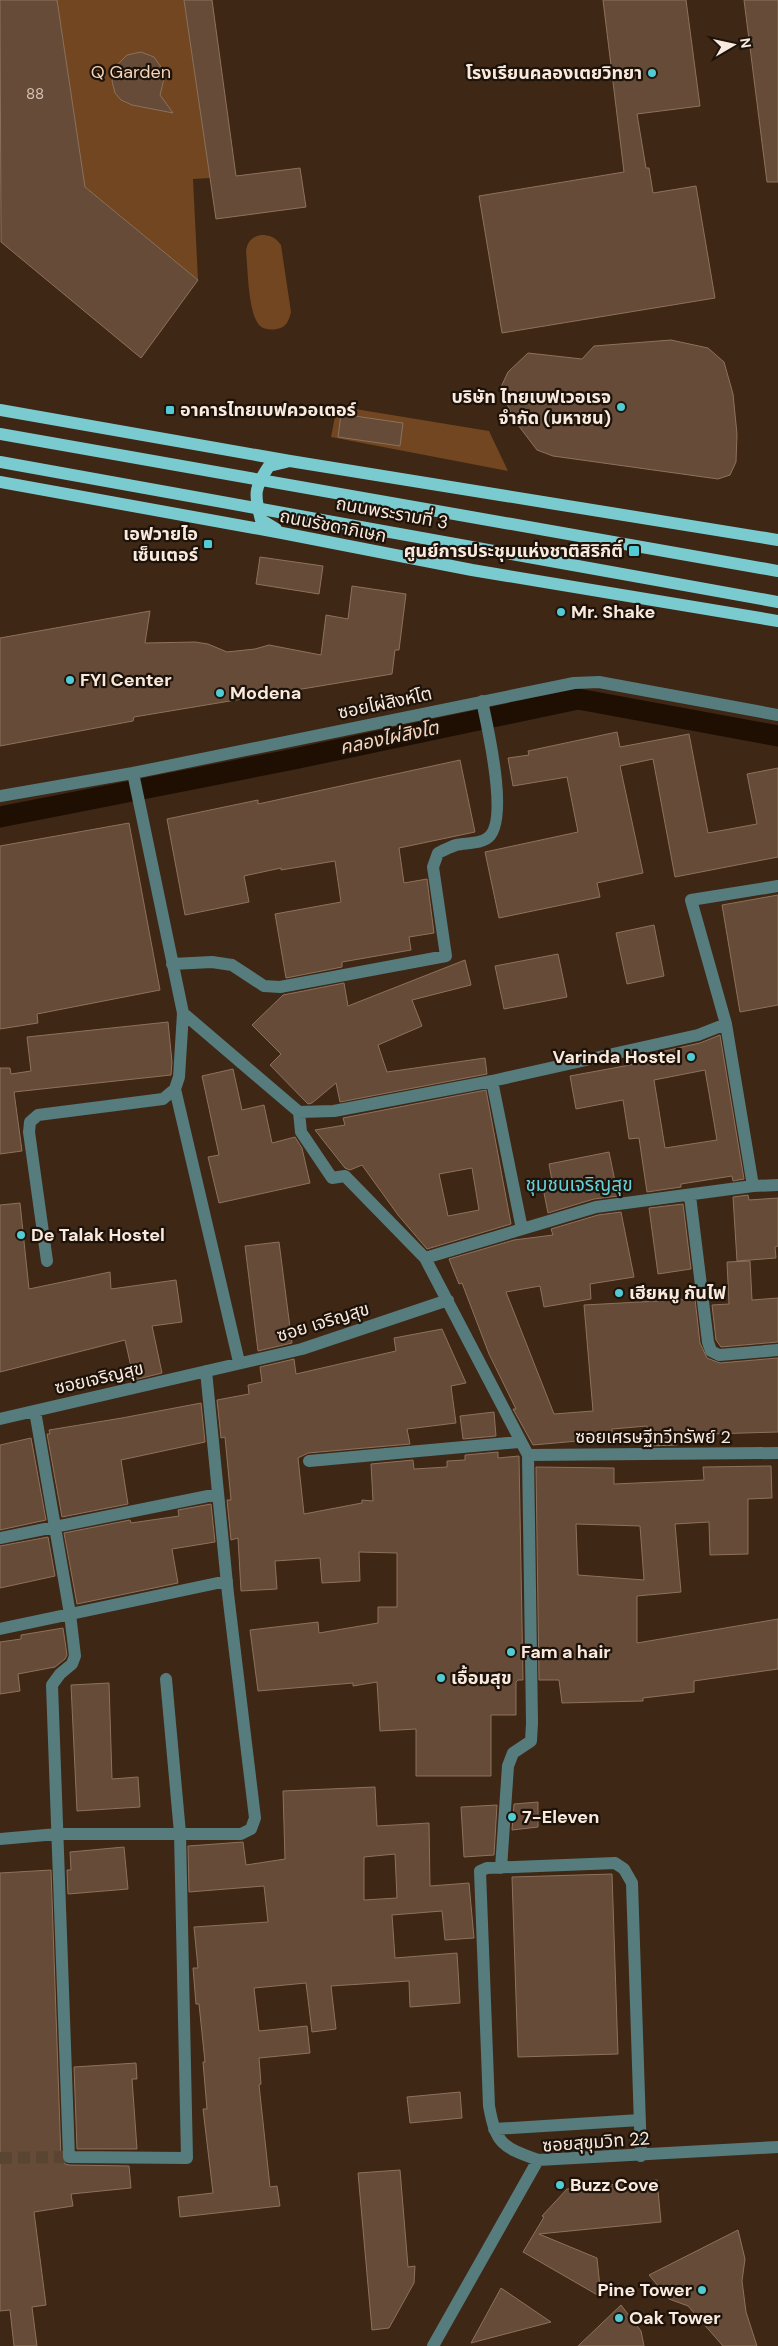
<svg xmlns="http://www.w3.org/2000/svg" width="778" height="2346" font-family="'DM Sans','Noto Sans Thai',sans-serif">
	<rect width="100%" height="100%" fill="#3e2714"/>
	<path fill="#714620" d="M57,0h127l26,178 -17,1 5,101 -113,-93z
		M261,235c9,0 14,2 20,10l10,67c-2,8 -4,15 -14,17 -6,1 -13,1 -18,-4 -11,-14 -11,-55 -13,-73 1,-10 5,-15 15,-17z
		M337,406l152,25 19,40 -177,-34z"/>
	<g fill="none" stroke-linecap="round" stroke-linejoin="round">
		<path stroke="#1f0f03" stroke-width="21" d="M0,817l294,-58 284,-60 200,37"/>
	</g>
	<path fill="#664c38" stroke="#8d715c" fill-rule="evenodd" d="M0,0h57l28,187 113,93 -57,78 -140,-116z
		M184,0h28l24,176 64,-8 6,39 -90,12z
		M603,0h83l14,106 -63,8 9,54h3l4,25 43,-7 19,112 -213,35 -23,-137 145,-24z
		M744,0h34v182h-11z
		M141,52l13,5 7,10 3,12 -4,16 13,18 -41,-8 -11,-5 -6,-7 -3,-12 6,-17 9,-9z
		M671,340l37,8 16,14 9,32 4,40 -1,28 -6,13 -12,4 -165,-23 -16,-6 -22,-29 -15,-32 8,-17 20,-19 54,6 12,-13z
		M341,414l62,9 -3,23 -62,-9z
		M260,557l63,9 -4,28 -63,-10z
		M352,586l54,8 -7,56h-4l-3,24 -258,43 -1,4 -133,25v-108l150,-27 -5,32 50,-1 13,2 19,8 28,-3 14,-4 52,10 5,-40 22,4z
		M617,732l3,15 69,-13 19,99 49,-9 -10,-50 31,-6v89l-103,20 -22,-118 -33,7 23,107 -46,10 3,14 -101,21 -14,-66 93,-20 -11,-55 -54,9 -5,-28 21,-3 -1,-4z
		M460,760l15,72 -76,16 5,35 23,-4 7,54 -25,4 2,13 -69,12v5l-56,11 -11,-64 66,-12 -6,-41 -54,9v-2l-37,8 5,26 -64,13 -18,-96 91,-19v4z
		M129,823l31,167 -123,24 1,9 -38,6v-183z
		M778,895v110l-38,7 -18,-107z
		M654,925l10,51 -37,8 -11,-51z
		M558,954l9,43 -63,12 -9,-43z
		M465,960l6,25 -59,15 10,26 -44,19 9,27 98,-14 2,16 -147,28 -4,-19 -24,20 -4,1 -38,-39 11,-11 -29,-29 31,-30 61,-12 4,23z
		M168,1022l4,40 -1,13 -157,17 8,59 -22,3v-86h10l1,6 20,-3 -4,-34z
		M720,1035l24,144 -11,2 -1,-5 -51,8v3l-34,5 -8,-54 -10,1 -6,-39 -47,9 -6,-33 87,-16 -1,-7 44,-10zM705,1070l12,70 -52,8 -11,-68z
		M233,1069l9,41 22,-5 8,38 23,-6 7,11 8,35 -91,20 -11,-46 11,-2 -17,-79z
		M486,1090l25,134 -84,25 -29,-34 -36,-50 -12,5 -5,-2 -30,-38 30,-5 -2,-7zM472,1168l7,42 -31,6 -9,-42z
		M609,1152l9,44 -24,3 -46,14 -5,-25 10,-2 -4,-22z
		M748,1195l1,5 29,-2v48l-3,1 1,11 -39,3 -4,-64z
		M20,1203l9,86 81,-17 1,17 65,-9 6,42 -30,4 10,47 -28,7 -9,-40 -125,32v-167z
		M683,1204l8,65 -33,5 -9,-66z
		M621,1212l13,65 -44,7 1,15 -47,8 -4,-21 -34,6 48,122 39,-3 -9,-106 111,-6 5,44 7,15 13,5 58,-5v74l-101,3v10l-29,1 -1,-20 -35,3v9l-79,7 -20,-36h3l-27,-55 -27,-71 -3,1 -10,-25 65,-19 39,-5 -2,-6 47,-14z
		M279,1242l13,101 -34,8 -13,-105z
		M750,1261l2,39 26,-2v44l-57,5 -5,-7 -4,-35 17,-1 -2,-42z
		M442,1329l24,54 -15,3 5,37 -49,6 3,15 -102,9 -10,5 6,56 58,-11v-3l11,1 -2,-37 42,-4 1,9 33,-2v-6l18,-1v-5l33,-3v6l21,-2 4,224h-5l-2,2v33h-25v61h-75v-47l-36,2 -3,-49 -24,4v-3l-95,8 -8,-61 68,-8 1,11 59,-10v-16h19v-54l-38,-1 1,29 -38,2 -2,-25 -45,3 2,28 -36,2 -3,-53 -7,2 -4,-40h4l-6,-63 -4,1 -4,-38 32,-6 -1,-9 14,-3 -2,-15 34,-8 2,15 100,-23 -2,-13z
		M201,1403l4,39 -84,18 7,44 -66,13 -15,-83h3l-1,-4 73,-12z
		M494,1412l2,24 -33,3 -3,-23z
		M31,1438l15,82 -46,10v-85z
		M771,1466l1,32 -24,1v55l-38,1 -1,-33 -34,2 6,68 -44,4v47l141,-24v50l-84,12v11l-51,6v3l-81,2 -3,-23h-20l-3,-213 78,1v16l90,-4 -1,-13zM576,1524l64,2 4,54 -66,-5z
		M211,1504l4,38 -43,7 6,34 -101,21 -13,-71 66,-13 1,3 48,-7 -1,-6z
		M48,1537l7,39 -55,12v-42z
		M63,1628l4,27 -2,4 -10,8 -37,7 2,17 -20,3v-52l21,-3v-4z
		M109,1683l3,96 26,-2 2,30 -63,4 -6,-126z
		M375,1787l2,39 52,-3 1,63 39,-3 5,55 -29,2 -3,-29 -50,4 3,43 62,-5 3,50 -50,4 -1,-26 -78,5 5,43 -24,3 -6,-49 -52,5 5,43 48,-5 3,27 -51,5 2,26 -2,1 11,102 7,-1 3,20 -100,11 -2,-20 35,-4 -10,-84h4l-4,-47h2l-6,-58h-3l-3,-36h5l-4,-41 74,-5 -4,-36 -75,6 -1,-46 55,-4 3,23 39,-6 -2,-68zM395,1854l2,44 -33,2v-43z
		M538,1802v25l-26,3 2,-26z
		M497,1805l-3,50 -30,2 -3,-50z
		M124,1847l4,42 -60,5 -1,-24h4l-1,-18z
		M51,1870l10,288 4,6 4,1 60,1 2,22 -60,6 2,12 -39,6 12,93 -14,2 5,39h-23l-4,-36 -10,1v-438z
		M612,1874l6,180 -100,3 -6,-180z
		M136,2063l1,16h-5l5,70h-60l-3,-82z
		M460,2092l2,26 -52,5 -3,-26z
		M400,2170l8,97 7,-1 -1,17 -25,45 -17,2 -14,-157z
		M657,2180l4,42 -122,12 58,24 4,39 -78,-45 21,-35 -2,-1 25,-27z
		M738,2230l7,29 -3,22 4,31 11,34h-34l-35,-40 -19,-7 -20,-24z
		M501,2288l50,34 -80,21z
		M621,2305l20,26 3,15h-66z"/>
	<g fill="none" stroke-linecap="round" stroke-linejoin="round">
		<path stroke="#5a4432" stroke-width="12" stroke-dasharray="12 6" stroke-linecap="butt" d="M0,2158l69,-1"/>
		<path stroke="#567c7e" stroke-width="12" d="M133,773l50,240 116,99 35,-1 158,-30 206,-46 28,-11
			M0,796l133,-23 441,-90 25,-1 179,33
			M172,964l40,-2 20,3 32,21 16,1 166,-31 -13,-89 5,-14c6,-3 12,-6 18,-8 9,-2 22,-1 30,-6 25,-13 1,-114 -4,-138
			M492,1081l30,148
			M175,1089l64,273
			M299,1112l2,20 31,46 13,-2 80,82 103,197 4,268 -1,18 -18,12 -5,13 -7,102
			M753,1186l-27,-162 -35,-124 87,-14
			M690,1196l18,146 3,9 8,4 59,-5
			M425,1258l171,-51 157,-21 25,-1
			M47,1261l-18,-129 1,-10 8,-7 125,-16 12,-10 4,-12 4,-64
			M35,1411l35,203 5,42 -3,8 -12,10 -8,11 17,472 118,1 -7,-325 -14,-154
			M0,1419l302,-70 146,-49
			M528,1455l250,-2
			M309,1461l210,-19
			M0,1538l218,-44
			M0,1629l227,-48
			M0,1839l57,-5h184l10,-5 4,-11 -27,-224 -22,-223
			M494,2129l146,-9
			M538,2160c-36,-13 -42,-16 -49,-54l-9,-235 7,-3 128,-5 9,6 8,14 9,273
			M433,2346l105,-186 240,-13"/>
		<path stroke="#7acbd0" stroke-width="12" d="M0,410l290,51 488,79
			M0,482l282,51 190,37 306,51
			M276,529l-15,-9c-7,-26 -7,-32 8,-54l17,-4"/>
		<path stroke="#7acbd0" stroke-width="12" d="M0,434l778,137
			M0,462l778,140"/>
	</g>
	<g fill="#51ccd4" stroke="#1d130a" stroke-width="2">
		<circle cx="652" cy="73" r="5"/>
		<circle cx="621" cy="407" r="5"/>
		<rect x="165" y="405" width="10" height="10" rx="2.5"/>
		<rect x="203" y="539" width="10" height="10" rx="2.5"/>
		<rect x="628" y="545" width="12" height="12" rx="2.5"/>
		<circle cx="561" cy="612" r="5"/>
		<circle cx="70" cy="680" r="5"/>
		<circle cx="220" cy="693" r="5"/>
		<circle cx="691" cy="1057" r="5"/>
		<circle cx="21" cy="1235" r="5"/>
		<circle cx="619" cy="1293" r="5"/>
		<circle cx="511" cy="1652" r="5"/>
		<circle cx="441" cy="1678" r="5"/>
		<circle cx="512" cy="1817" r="5"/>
		<circle cx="560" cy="2185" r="5"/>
		<circle cx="702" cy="2290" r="5"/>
		<circle cx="619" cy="2318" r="5"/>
	</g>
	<g text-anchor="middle" stroke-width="4.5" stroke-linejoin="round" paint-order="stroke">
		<g font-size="15" fill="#d5c2b4">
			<text x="35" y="99">88</text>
		</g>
		<g font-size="18" fill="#f4d4bb" stroke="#1d130a">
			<text x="131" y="78">Q Garden</text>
		</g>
		<g font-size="18" font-weight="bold" fill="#faeade" stroke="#1d130a" text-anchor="start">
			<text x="642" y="79" text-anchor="end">โรงเรียนคลองเตยวิทยา</text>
			<text x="611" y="403" text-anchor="end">บริษัท ไทยเบฟเวอเรจ<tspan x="611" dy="21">จำกัด (มหาชน)</tspan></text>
			<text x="180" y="416">อาคารไทยเบฟควอเตอร์</text>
			<text x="198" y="540" text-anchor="end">เอฟวายไอ<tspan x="198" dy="21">เซ็นเตอร์</tspan></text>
			<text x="623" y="557" text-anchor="end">ศูนย์การประชุมแห่งชาติสิริกิติ์</text>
			<text x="571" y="618">Mr. Shake</text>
			<text x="80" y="686">FYI Center</text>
			<text x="230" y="699">Modena</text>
			<text x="681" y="1063" text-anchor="end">Varinda Hostel</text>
			<text x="31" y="1241">De Talak Hostel</text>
			<text x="629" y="1299">เฮียหมู กันไฟ</text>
			<text x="521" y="1658">Fam a hair</text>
			<text x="451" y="1684">เอื้อมสุข</text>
			<text x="522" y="1823">7-Eleven</text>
			<text x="570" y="2191">Buzz Cove</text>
			<text x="692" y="2296" text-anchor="end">Pine Tower</text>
			<text x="629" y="2324">Oak Tower</text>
		</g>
		<g font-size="18" fill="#faeade" stroke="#1d130a">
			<text transform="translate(392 513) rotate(10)" y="6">ถนนพระรามที่ 3</text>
			<text transform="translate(333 526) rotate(11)" y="6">ถนนรัชดาภิเษก</text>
			<text transform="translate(385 703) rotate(-12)" y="6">ซอยไผ่สิงห์โต</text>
			<text transform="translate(323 1322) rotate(-17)" y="6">ซอย เจริญสุข</text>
			<text transform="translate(99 1378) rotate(-13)" y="6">ซอยเจริญสุข</text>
			<text x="653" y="1443">ซอยเศรษฐีทวีทรัพย์ 2</text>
			<text transform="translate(596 2142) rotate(-4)" y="6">ซอยสุขุมวิท 22</text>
		</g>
		<g font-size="19" font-style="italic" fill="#f6d5bc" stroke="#1d130a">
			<text transform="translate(389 737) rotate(-12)" y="7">คลองไผ่สิงโต</text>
		</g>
		<g font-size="19" fill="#65d2d9" stroke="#1d130a">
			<text x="579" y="1191">ชุมชนเจริญสุข</text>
		</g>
	</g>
	<g transform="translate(733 45) rotate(81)" stroke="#1d130a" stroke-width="4" paint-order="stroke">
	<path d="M0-4L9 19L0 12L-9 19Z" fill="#faeade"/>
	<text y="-8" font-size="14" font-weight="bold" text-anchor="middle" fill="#faeade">N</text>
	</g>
</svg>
